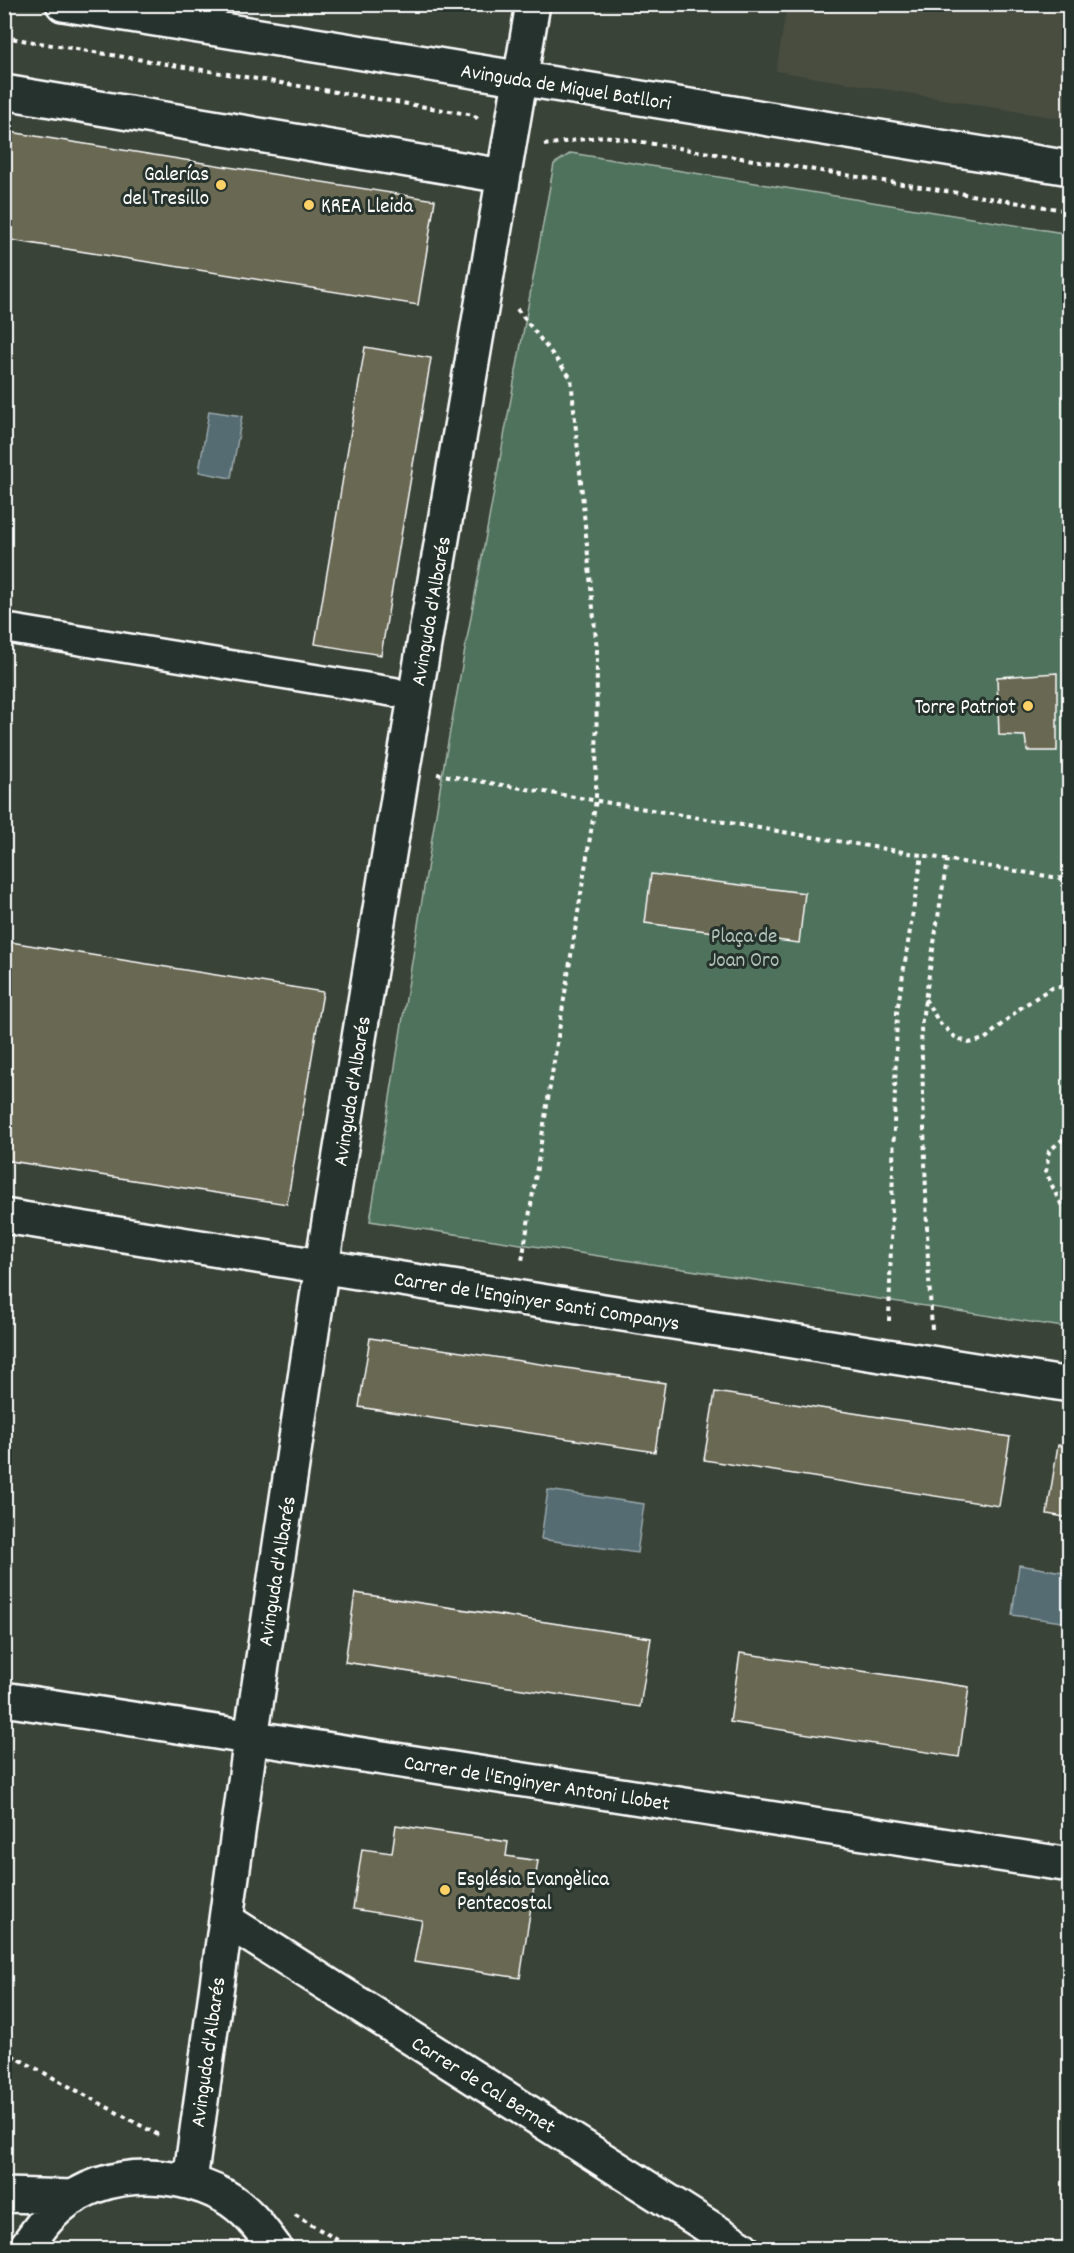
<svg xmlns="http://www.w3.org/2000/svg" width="1074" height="2253" font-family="Dekko,sans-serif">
	<rect width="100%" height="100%" fill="#3a4338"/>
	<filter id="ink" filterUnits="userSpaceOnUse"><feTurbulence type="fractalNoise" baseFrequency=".0167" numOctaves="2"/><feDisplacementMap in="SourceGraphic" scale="12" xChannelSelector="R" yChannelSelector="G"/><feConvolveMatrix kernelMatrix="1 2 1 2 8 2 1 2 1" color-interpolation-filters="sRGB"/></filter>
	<g filter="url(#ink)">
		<path fill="#484e40" d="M416,5h54l-2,8z
			M787,5h282v115l-293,-49z"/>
		<path fill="#50725c" stroke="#a8b8ae" stroke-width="1.5" d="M571,153l498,81v1094l-699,-107 74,-457 110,-600z"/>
		<path fill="#556c73" stroke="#99a7ab" stroke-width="1.5" d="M209,411l33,5 -11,62 -32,-6z
			M548,1490l96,14 -7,49 -96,-14z
			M1019,1565l50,8v50l-57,-8z"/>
		<path fill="#696753" stroke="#fff" stroke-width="1.5" d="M4,131l431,69 -17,105 -414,-66z
			M365,347l66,11 -50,297 -66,-11z
			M1057,673v78h-30l-2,-15 -26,-1 -2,-58z
			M651,874l154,19 -6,50 -154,-20z
			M4,941l319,51 -36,212 -283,-44z
			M370,1338l295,45 -10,69 -296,-45z
			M715,1392l295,45 -11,69 -295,-46z
			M1058,1445l12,2v71l-23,-4z
			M355,1593l296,45 -11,69 -295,-45z
			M740,1653l229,34 -10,70 -229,-35z
			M396,1825l112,17 -2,14 32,5 -18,117 -106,-16 8,-42 -69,-11 9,-60 30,4z"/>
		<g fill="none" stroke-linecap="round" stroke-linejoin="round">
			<defs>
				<path id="pedestrian" d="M4,628l390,64"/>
				<path id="minor" d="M4,92l499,84
					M4,1216l1066,169
					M4,1699l1066,166
					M226,1920l516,328
					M190,2181l61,-443 71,-473 81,-497 130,-764
					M4,2195l70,2
					M25,2248c8,-10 16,-23 25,-32 44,-47 121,-49 174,-20 22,12 37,33 51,52"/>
				<path id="secondary" d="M63,4l1007,164"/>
			</defs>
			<use href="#pedestrian" stroke="#fff" stroke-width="33"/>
			<use href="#minor" stroke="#fff" stroke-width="38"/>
			<use href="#secondary" stroke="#fff" stroke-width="38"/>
			<path stroke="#fff" stroke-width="4" stroke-dasharray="4.5 4.5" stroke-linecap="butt" d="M4,37l470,78 4,4
				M544,145l60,-9 466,75
				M517,309l54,69 26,272 -1,150 -74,461
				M437,774l633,106
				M925,999l14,23 16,15 14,6 16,-4 34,-30 32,-21 19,-2
				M1070,1133l-21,18 -3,21 13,29 11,12
				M889,1321l8,-309 25,-157
				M932,1329l-4,-67 -7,-236 26,-166
				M4,2051l158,86
				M295,2215l56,33"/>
			<use href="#pedestrian" stroke="#26332d" stroke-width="28"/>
			<use href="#minor" stroke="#26332d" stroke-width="33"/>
			<use href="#secondary" stroke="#26332d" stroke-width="33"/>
		</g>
	</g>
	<g fill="#ffd166" stroke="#26332d" stroke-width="2">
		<circle cx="221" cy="185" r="6"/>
		<circle cx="309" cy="205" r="6"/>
		<circle cx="1028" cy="706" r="6"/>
		<circle cx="445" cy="1890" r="6"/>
	</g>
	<g text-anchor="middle" stroke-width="6" stroke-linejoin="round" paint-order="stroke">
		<g font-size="21" fill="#fff" stroke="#26332d">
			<text transform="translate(566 86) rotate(9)" y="7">Avinguda de Miquel Batllori</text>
			<text transform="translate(430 611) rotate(-80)" y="7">Avinguda d'Albarés</text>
			<text transform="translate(351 1091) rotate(-81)" y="7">Avinguda d'Albarés</text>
			<text transform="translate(537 1300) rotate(9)" y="7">Carrer de l'Enginyer Santi Companys</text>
			<text transform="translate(276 1571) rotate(-81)" y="7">Avinguda d'Albarés</text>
			<text transform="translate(537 1782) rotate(9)" y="7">Carrer de l'Enginyer Antoni Llobet</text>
			<text transform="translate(207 2052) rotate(-82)" y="7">Avinguda d'Albarés</text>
			<text transform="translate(484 2084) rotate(32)" y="7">Carrer de Cal Bernet</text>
		</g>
		<g font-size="21" fill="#fff" stroke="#26332d" text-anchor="end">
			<text x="209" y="180">Galerías<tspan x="209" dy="24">del Tresillo</tspan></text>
			<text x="321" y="212" text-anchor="start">KREA Lleida</text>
			<text x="1016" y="713">Torre Patriot</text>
			<text x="457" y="1885" text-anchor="start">Església Evangèlica<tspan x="457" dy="24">Pentecostal</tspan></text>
		</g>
		<g font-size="21" fill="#b0c0b6" stroke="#26332d">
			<text x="744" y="942">Plaça de<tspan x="744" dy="24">Joan Oro</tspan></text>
		</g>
	</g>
	<rect width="1074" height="2253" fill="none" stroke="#26332d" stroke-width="24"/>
	<rect x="12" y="12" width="1050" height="2229" fill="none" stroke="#fff" stroke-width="2" filter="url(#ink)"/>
</svg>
